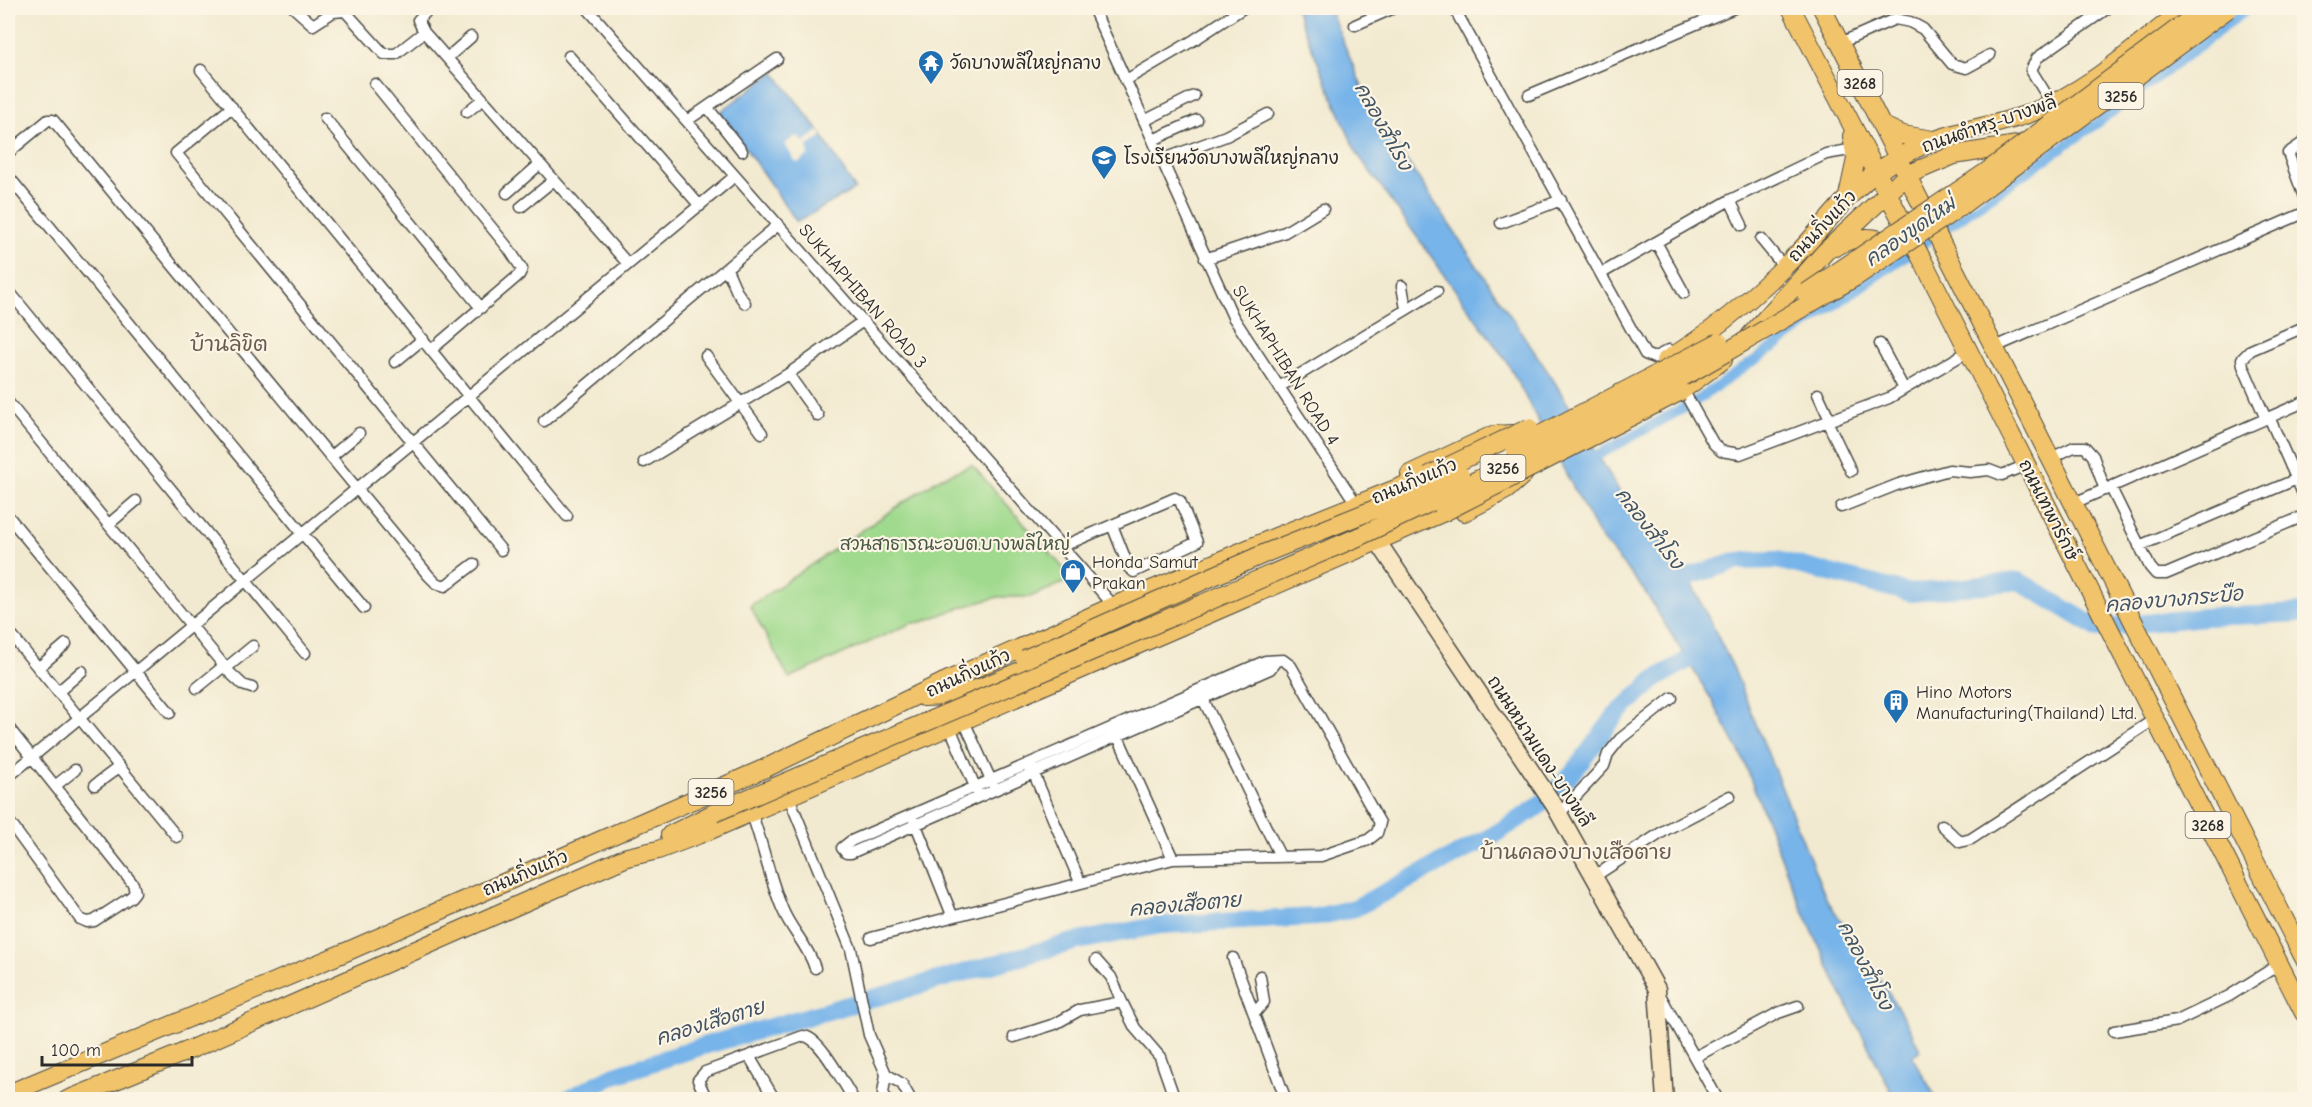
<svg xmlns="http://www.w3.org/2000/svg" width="2312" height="1107" font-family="'Comic Neue','Playpen Sans Thai',sans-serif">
	<rect width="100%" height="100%" fill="#fcf5e5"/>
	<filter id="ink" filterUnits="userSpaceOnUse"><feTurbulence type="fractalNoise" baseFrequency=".0167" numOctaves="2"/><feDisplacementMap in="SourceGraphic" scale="12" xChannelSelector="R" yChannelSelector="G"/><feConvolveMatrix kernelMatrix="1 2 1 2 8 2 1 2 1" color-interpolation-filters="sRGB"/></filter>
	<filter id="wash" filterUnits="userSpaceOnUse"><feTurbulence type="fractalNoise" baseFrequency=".008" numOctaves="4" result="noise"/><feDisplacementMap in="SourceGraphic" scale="24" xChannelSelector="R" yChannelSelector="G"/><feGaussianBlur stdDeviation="1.35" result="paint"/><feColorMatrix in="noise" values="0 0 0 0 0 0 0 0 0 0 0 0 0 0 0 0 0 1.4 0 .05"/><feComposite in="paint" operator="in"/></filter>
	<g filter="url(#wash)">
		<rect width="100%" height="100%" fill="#f2ead0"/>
		<path fill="#a0da8e" stroke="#66825c" stroke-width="1.5" d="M972,465l101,114 -43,18h-32l-45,13 -31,12 -10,1 -123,55 -39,-72 190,-128z"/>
		<path fill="#77b4e9" stroke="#51708a" stroke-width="1.5" d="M1295,8h34l41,98 184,275 74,125 53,57 52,104 93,231 79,121 15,31 -8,7 25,42h-42l-55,-108 -45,-98 -53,-136 -32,-60 -66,-107 -45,-54 -92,-174 -151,-210z
			M774,72l45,59 36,58 -58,33 -77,-110z"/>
		<path fill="#f2ead0" d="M819,131l3,5 -15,11 2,8 -11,8 -4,-3 -9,-16 11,-8 8,6z"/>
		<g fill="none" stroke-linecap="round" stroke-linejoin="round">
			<path stroke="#77b4e9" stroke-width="10" d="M1587,461l106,-58 403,-279 153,-116"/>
			<path stroke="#77b4e9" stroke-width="18" d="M1671,582l67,-21 39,-1 134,33 108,-12 78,47 107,-11 100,-4
				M566,1100l49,-25 88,-29 370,-104 88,-17 155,-8 39,-9 137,-72 47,-30 36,-36 40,-54 39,-36 52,-31"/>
		</g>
	</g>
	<g filter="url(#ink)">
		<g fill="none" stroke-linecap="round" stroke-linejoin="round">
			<defs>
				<path id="street" d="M294,8l19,17 20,-13 12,-1 39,43h12l28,-22
					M430,8l-12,12 6,12 204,232
					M587,8l527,598
					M1093,8l140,309 124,188
					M1454,8l191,346 9,4 15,-8
					M2165,8l6,11
					M1355,25l39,-17
					M1840,43l55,-24 15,3 13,7 29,35 14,4 24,-13
					M569,56l131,150
					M447,58l24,-21
					M201,70l366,446
					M1126,80l68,-40 49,-32
					M375,84l134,165 13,20 -3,6 -88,75
					M1529,95l205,-87
					M2052,104l-21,-34 6,-12 71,-50
					M232,107l-56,46 325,397
					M708,108l34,43
					M467,112l16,-13
					M325,118l156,190
					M688,120l89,-61
					M1144,121l50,-25
					M1153,140l44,-20
					M2304,142l-16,11 16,44
					M8,153l40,-33h5l376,456 7,7 9,3 29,-22
					M1161,160l65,-24 42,-22
					M8,176l356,432
					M507,193l33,-29
					M1730,200l12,25
					M521,207l33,-27
					M1501,223l60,-23
					M1761,239l23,28
					M1656,242l28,51
					M1205,259l80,-27 38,-23
					M727,269l10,23 8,11
					M1602,273l128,-73 96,-46 29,-5
					M1402,286l4,23
					M8,290l297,363
					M1880,344l24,45
					M1995,347l309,-134
					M706,356l56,77
					M395,362l28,-23
					M788,374l30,42
					M1279,387l158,-96
					M1683,390l30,53 8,8 19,3 149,-56 80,-47
					M1818,394l12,26
					M8,402l222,271 13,12 9,3
					M2269,417l35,79
					M2266,419l-23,-53 -1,-7 9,-9 53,-23
					M544,421l234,-196
					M1827,421l24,50
					M332,456l27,-23
					M2051,458l23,-11h11l8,9 12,34
					M644,462l144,-88 75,-53
					M2111,488l39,79 6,7h10l138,-58
					M2074,503l230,-101
					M1841,507l58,-23 50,-14 21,2 19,-2 13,5 24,-10
					M8,516l162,197
					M109,524l27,-23
					M2139,546l158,-67
					M1061,547l114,-49 5,3 17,41 -63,30 -5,-4 -17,-43
					M8,631l169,206
					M38,668l28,-24
					M226,668l27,-22
					M197,688l27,-22
					M58,692l24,-21
					M1200,693l80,163
					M963,719l31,68
					M949,725l29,69
					M8,727l125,157 2,8 -4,5 -37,24 -7,1 -7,-3 -72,-99
					M1115,730l58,129
					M1031,767l49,115
					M8,777l727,-601
					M95,785l24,-18
					M55,786l20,-16
					M788,795l63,154 18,86 17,39 -3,19 4,7
					M751,812c12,32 18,65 31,96 9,23 25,35 33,60
					M1560,813l44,-47 4,-12 12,-15 52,-41
					M914,820l38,95
					M1942,825l18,17 11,-3 184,-120
					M1595,876l72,-47 63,-33
					M871,938l302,-79 148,-3 47,-16 9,-7 3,-10 -89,-157 -8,-6 -18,1 -414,180 -9,7 4,5h5l419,-184 6,-8
					M1233,958l53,142
					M1096,960l15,17 11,25
					M1660,995l58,105
					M1254,1014l10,-12 -4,-26
					M2114,1031l63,-10 52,-25 51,-32
					M1014,1037l41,-13 25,-14 42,-8 13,26 25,29 15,43
					M749,1056l26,44
					M1695,1057l83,-44 20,-7
					M886,1074l16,10 9,16
					M707,1100l-9,-20 7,-8 98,-36c17,0 41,49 51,64"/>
				<path id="secondary" d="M1370,530l184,275 103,184 8,111"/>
				<path id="primary" d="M1791,8l137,263 376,742
					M1822,8l482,950
					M1881,125l22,10 30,5
					M1848,196l8,-37 -4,-23
					M1835,247c21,-12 40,-12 61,-1
					M1750,336l75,-84 82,-77 47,-20 76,-12
					M1665,361c50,-30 93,-67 133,-108 27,-27 48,-59 79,-81 17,-12 37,-24 56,-31 32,-13 68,-16 100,-29 59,-23 104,-67 153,-104
					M1681,391l42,-31
					M1410,474l83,-39 19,-1 3,7
					M1464,512l42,-22 18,-16
					M923,697l30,-1 27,-8 208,-88
					M670,835l44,-22
					M8,1094l340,-143 420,-184 174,-84 172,-77 164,-70 150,-60
					M67,1100l113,-46 447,-197 31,-7 50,-19 736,-319"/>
			</defs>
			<use href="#street" stroke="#494844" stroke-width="13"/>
			<use href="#secondary" stroke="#494844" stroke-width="19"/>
			<use href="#primary" stroke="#494844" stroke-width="20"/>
			<use href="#street" stroke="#fff" stroke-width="10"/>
			<use href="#secondary" stroke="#f9e7c3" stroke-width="16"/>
			<use href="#primary" stroke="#f1c36a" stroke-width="18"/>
			<defs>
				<path id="primary-bridge" d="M1806,293l179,-120 220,-165
					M1515,448l204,-106
					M1428,476l101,-48
					M1444,512l237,-121
					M1025,659l243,-107 192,-77
					M714,813l644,-276 161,-77 173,-88 165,-96 97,-65 275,-203"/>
			</defs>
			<use href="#primary-bridge" stroke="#494844" stroke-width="20" stroke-linecap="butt"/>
			<use href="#primary-bridge" stroke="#f1c36a" stroke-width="18"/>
		</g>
	</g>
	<defs>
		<symbol id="temple-pin" viewBox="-11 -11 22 30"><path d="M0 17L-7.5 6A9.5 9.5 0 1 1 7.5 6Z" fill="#1f6fb2" stroke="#fcf5e5"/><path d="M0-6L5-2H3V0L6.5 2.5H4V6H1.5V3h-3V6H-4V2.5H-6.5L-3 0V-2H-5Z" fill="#fff"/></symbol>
		<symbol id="school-pin" viewBox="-11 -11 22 30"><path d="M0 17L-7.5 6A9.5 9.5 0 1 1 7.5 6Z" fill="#1f6fb2" stroke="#fcf5e5"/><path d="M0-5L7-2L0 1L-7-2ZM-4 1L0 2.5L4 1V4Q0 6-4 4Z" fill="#fff"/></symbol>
		<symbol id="shop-pin" viewBox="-11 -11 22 30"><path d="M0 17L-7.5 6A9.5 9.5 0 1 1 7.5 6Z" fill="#1f6fb2" stroke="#fcf5e5"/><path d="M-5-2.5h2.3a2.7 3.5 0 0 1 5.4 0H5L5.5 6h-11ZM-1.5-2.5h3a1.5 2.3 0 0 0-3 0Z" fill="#fff"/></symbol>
		<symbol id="building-pin" viewBox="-11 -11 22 30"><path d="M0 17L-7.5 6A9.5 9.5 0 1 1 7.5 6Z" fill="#1f6fb2" stroke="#fcf5e5"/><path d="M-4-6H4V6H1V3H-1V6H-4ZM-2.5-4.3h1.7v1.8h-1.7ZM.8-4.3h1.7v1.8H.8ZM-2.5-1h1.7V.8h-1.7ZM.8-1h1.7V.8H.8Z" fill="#fff"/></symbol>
	</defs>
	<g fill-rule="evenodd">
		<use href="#temple-pin" x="916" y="48" width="30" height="40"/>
		<use href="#school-pin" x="1089" y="143" width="30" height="40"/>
		<use href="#shop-pin" x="1058" y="557" width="30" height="40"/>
		<use href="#building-pin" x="1881" y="687" width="30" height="40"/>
	</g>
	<g text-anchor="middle" stroke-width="4.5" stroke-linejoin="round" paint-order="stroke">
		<g fill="#fcf5e5" stroke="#6a6863" stroke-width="1.5">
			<rect x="1837.5" y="70" width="45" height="26" rx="4.5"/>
			<rect x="2098.5" y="83" width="45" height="26" rx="4.5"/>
			<rect x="1480.5" y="455" width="45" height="26" rx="4.5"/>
			<rect x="688.5" y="779" width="45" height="26" rx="4.5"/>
			<rect x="2185.5" y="812" width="45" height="26" rx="4.5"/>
		</g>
		<g font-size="16" font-weight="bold" fill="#2b2b2b">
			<text x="1860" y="89">3268</text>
			<text x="2121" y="102">3256</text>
			<text x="1503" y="474">3256</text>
			<text x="711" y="798">3256</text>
			<text x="2208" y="831">3268</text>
		</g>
		<g font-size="18" fill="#2b2b2b" stroke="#fcf5e5" text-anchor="start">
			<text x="950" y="69">วัดบางพลีใหญ่กลาง</text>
			<text x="1124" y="164">โรงเรียนวัดบางพลีใหญ่กลาง</text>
			<text x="1092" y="568">Honda Samut<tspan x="1092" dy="21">Prakan</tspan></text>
			<text x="1916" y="698">Hino Motors<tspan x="1916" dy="21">Manufacturing(Thailand) Ltd.</tspan></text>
		</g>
		<g font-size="18" fill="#2b2b2b" stroke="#fcf5e5">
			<text transform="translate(1989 124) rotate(-19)" y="6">ถนนตำหรุ-บางพลี</text>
			<text transform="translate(1822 226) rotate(-47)" y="6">ถนนกิ่งแก้ว</text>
			<text transform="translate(863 296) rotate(49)" y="6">SUKHAPHIBAN ROAD 3</text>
			<text transform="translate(1286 365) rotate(58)" y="6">SUKHAPHIBAN ROAD 4</text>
			<text transform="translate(1414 481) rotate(-23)" y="6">ถนนกิ่งแก้ว</text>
			<text transform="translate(2049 510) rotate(63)" y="6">ถนนเทพารักษ์</text>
			<text transform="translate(968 673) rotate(-25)" y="6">ถนนกิ่งแก้ว</text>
			<text transform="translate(1540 751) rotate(57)" y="6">ถนนหนามแดง-บางพลี</text>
			<text transform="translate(525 873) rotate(-23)" y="6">ถนนกิ่งแก้ว</text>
		</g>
		<g font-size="18" fill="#485744" stroke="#fcf5e5">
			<text x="955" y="550">สวนสาธารณะอบต.บางพลีใหญ่</text>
		</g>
		<g font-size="20" font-style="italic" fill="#425464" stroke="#fcf5e5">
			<text transform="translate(1384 126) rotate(61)" y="7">คลองสำโรง</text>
			<text transform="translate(1910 231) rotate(-35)" y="7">คลองขุดใหม่</text>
			<text transform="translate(1650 528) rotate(52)" y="7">คลองสำโรง</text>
			<text transform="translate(2174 599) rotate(-5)" y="7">คลองบางกระบือ</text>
			<text transform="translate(1185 904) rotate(-5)" y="7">คลองเสือตาย</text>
			<text transform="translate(1866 965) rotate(63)" y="7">คลองสำโรง</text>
			<text transform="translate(710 1022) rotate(-17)" y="7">คลองเสือตาย</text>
		</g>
		<g font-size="21" fill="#6a5b50" stroke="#fcf5e5">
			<text x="229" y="351">บ้านลิขิต</text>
			<text x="1576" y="859">บ้านคลองบางเสือตาย</text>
		</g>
	</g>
	<rect width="2312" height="1107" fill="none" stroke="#fcf5e5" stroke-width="30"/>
	<path d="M42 1056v9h150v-9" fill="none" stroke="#2b2b2b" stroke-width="3"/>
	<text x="51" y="1056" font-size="18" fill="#2b2b2b" stroke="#fcf5e5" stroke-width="4.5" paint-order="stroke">100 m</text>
</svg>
